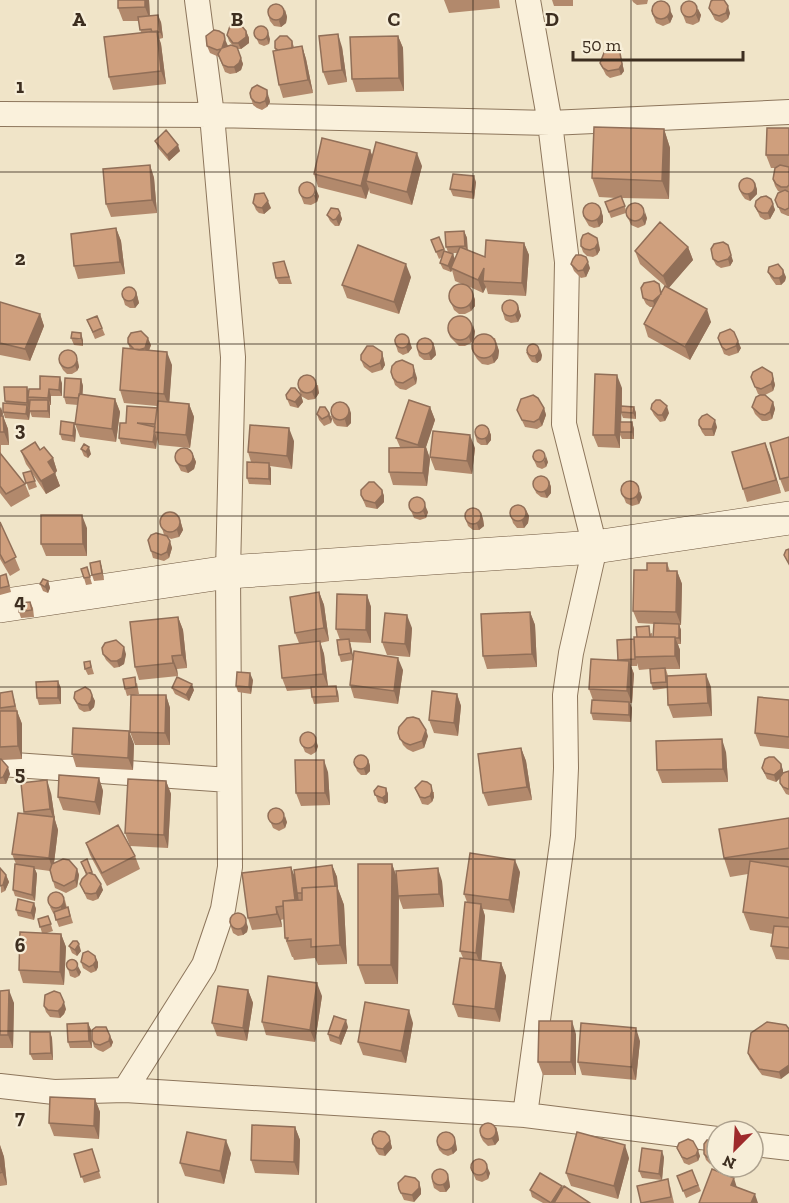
<svg xmlns="http://www.w3.org/2000/svg" width="789" height="1203" font-family="'Zilla Slab',serif">
	<rect width="100%" height="100%" fill="#f0e4c8"/>
	<g fill="none" stroke-linecap="round" stroke-linejoin="round">
		<defs>
			<path id="minor" d="M0,114l212,1 338,8 239,-11
				M0,764l229,16
				M0,1086l54,6 71,-2 400,25 192,24
				M125,1090l79,-125 19,-56 7,-42 -2,-295 5,-215 -21,-242 -15,-115
				M525,1115l38,-279 3,-68 -1,-73 6,-42 24,-106 -31,-123 3,-162 -17,-139 -22,-123
				M753,1144l36,4"/>
			<path id="secondary" d="M0,606l228,-34 367,-25 194,-29"/>
		</defs>
		<use href="#minor" stroke="#8d765c" stroke-width="26"/>
		<use href="#secondary" stroke="#6f573f" stroke-width="34"/>
		<use href="#minor" stroke="#faf1dc" stroke-width="24"/>
		<use href="#secondary" stroke="#faf1dc" stroke-width="33"/>
	</g>
	<path fill="#b2896c" fill-rule="evenodd" d="M149,0l1,16 11,6 2,16 -4,1 2,5 5,40 -53,6 -4,-13 32,-44 -2,-12h-16l-5,-13z
		M444,0h55l1,8 -51,5z
		M552,0h21v6h-19z
		M632,0h16l-1,4 -10,1 -4,-3z
		M709,8l21,5 -2,6 -6,4 -7,-3z
		M698,9l3,6 -2,7 -6,3 -7,-2 -5,-13z
		M285,10l2,7 -1,6 -5,4 -7,-1 -4,-5 -2,-7z
		M651,10l22,6 -3,7 -7,3 -7,-3z
		M246,31l3,7v5l-8,6h-4l6,15 -2,6 -5,3 -6,1 -5,-2 -6,-15 -9,-4 -3,-7h26l-4,-5 -2,-6z
		M254,33l16,6 -1,5 -5,2 -5,-2z
		M398,36l5,12 1,43 -48,1 -4,-13z
		M292,41l2,6 8,-1 4,13 7,34 -30,5 -4,-13 -4,-37z
		M342,47l5,35 -19,3 -5,-13z
		M620,53l4,18 -3,4 -11,3 -4,-3 -6,-12z
		M269,97l1,5 -3,5 -5,3 -5,-2 -4,-3 -2,-7z
		M789,128v88h-1l-7,-3 -6,-13 5,-8 -2,-1 -3,-5 -2,-7 3,-11h-5l-5,-13z
		M664,129l6,19 -1,51 -47,-1 4,12 21,8 -2,7 -7,3 -7,-3 -5,-12 -15,5 -6,-16 11,-4 -17,-1 -7,-19z
		M155,141l25,10 -11,10 -11,-13z
		M370,150l2,5 50,11 -10,39 -42,-12 -1,-4 -3,10 -48,-12 -4,-13z
		M150,165l4,13 3,35 -46,4 -5,-13z
		M476,182l-2,17 -21,-3 -3,-7z
		M739,189h18v5l-7,7 -5,-2 -3,-4z
		M299,191l20,5 -2,6 -6,3 -7,-1z
		M253,203l18,5 -7,6 -5,-1 -3,-3z
		M773,204l2,6 -5,9 -5,1 -5,-3 -5,-11z
		M340,213l2,6 -3,7h-4l-5,-5 -3,-6z
		M583,215l20,1v6l-4,5 -5,1 -5,-2 -3,-5z
		M116,228l5,13 4,33 -47,5 -4,-13z
		M464,231l3,7v12l18,7 39,-14 5,12 -3,41 -38,-2 -2,-7 -3,6 -13,-6 5,13v6l-4,5 -6,3h-6l-5,-4 -5,-12 13,-14 -7,-3 -3,-11 -1,2 -8,-3 -3,-6 2,-6 -3,2 -8,-19 8,-3 6,14 3,1 -2,-5zM451,253h6l-2,6 -2,-5z
		M723,242l10,19 -3,5 -9,2 -5,-3 -3,-6z
		M599,244l1,6 -3,5 -4,2 -6,-1 -4,-4 -2,-6z
		M688,247l5,13 -25,28 43,34 -21,38 -42,-23 -4,-13 9,-17h-3l-4,-3 -3,-6 18,-6 4,-6 -25,-22 -5,-13z
		M284,261l8,23h-13l-3,-6z
		M571,264l19,4 -4,9 -5,1 -7,-7z
		M768,272l18,5 -1,4 -4,4h-5l-5,-7z
		M411,277l-12,37 -52,-16 -5,-13z
		M136,291l3,12 -4,5h-5l-5,-3 -2,-7z
		M0,302l40,12 4,12 -14,35 -30,-6z
		M517,303l4,13 -3,6 -7,1 -6,-3 -2,-7z
		M97,316l8,19 -10,4 -8,-19z
		M448,330l27,1 -1,7 -1,2 22,-2 4,13 -1,7 -4,5 -6,2 -6,-1 -5,-5 -3,-5 -1,-14 -2,3 -6,3h-6l-9,-9z
		M71,338l12,2v6l-9,-1z
		M718,338l23,10 -3,5 -9,3 -5,-2z
		M394,339l18,9 -4,5 -5,2 -5,-3z
		M433,342l2,7 1,6 -5,5h-7l-5,-4 -2,-7z
		M128,343l23,2 -2,6 23,14 -3,37 20,2 5,13 -4,31 -31,-3 -2,-6 -1,10 -35,-5 -2,-6 7,-15 31,-15v-2l-33,-3 -4,-13 10,-41z
		M382,352l3,13 -3,5 -10,3 -8,-6 -3,-7z
		M526,352l16,3 -1,5 -4,3 -5,-1 -3,-4z
		M78,361l1,6 -2,4 -5,3h-5l-4,-4 -3,-6z
		M391,372l26,6 -1,6 -10,6 -6,-1 -5,-4z
		M772,373l3,12 -2,6 -8,4 8,7 2,7 -3,10 -5,2h-5l-7,-7 -3,-7 8,-12 -2,-1 -7,-17z
		M81,379l2,7 -1,9 33,4 5,13 -4,30 -36,-5 -5,-13 3,-19 -12,-1 -2,-7z
		M62,383v13h-11v9h-1v13l-18,-1 -3,-8 1,3 -1,8 -24,-2 -2,-6 3,-9 -1,-2 23,-9z
		M318,385l1,8 -4,6 -7,1 -7,-4 -2,-7z
		M622,388v18l12,1 2,6v6l-13,-1 -2,-5v9h11l2,7v10h-12l-2,-4v13l-22,-1 -5,-12z
		M301,395l2,7 -5,6 -8,-2 -3,-7z
		M0,407l3,7 -1,2h1l5,13 1,16h-8v9l24,30 5,12 -19,11 -11,-14z
		M430,407l5,13 -9,27 4,12 -3,27 -34,-1 -4,-13 11,-25 -4,-9z
		M544,408l2,7 -4,11 -5,3 -12,-2 -8,-17z
		M651,409l18,4 -4,8 -5,1 -6,-7z
		M329,413l3,6 -1,4 -7,3 -5,-6 -2,-6z
		M351,413v10l-4,4 -10,-1 -3,-3 -3,-7z
		M699,425l18,2 -3,9h-9l-3,-4z
		M488,428l3,7v5l-4,5h-6l-4,-3 -2,-7z
		M76,430l-1,12 -13,-2 -2,-6z
		M789,437v54l-4,1 -5,-13z
		M294,441l-2,28 -22,-3 1,3v16l-22,-1 -2,-6 4,-16 -3,-10z
		M765,443l16,50 -34,9 -4,-13z
		M475,448l-3,26 -37,-4 -5,-13z
		M81,449l10,5 -3,4 -4,-2z
		M40,450l13,8 4,13 -2,2 5,13 -14,8 -14,-21 5,14 -8,3 -6,-17 8,-2 -5,-7 -5,-13z
		M193,455l3,7 -2,7 -6,4 -7,-2 -6,-12z
		M532,456l16,6 -2,5 -4,2 -5,-2z
		M549,481l2,6v6l-4,5 -6,-1 -5,-4 -2,-7z
		M382,490l2,6v6l-7,7 -11,-2 -5,-12z
		M621,490l21,7 -3,7 -7,2 -6,-3z
		M409,506l19,6 -2,6 -6,2 -6,-2z
		M526,510l3,6 -1,7 -4,5h-7l-4,-5 -2,-7z
		M481,513l2,6 1,7 -5,4h-6l-5,-4 -2,-6z
		M0,522l20,48 -10,6 -10,-17z
		M181,523l2,7 -4,7 -8,2 -3,-2 4,11 -3,10 -5,3 -11,-3 -2,-7 13,-16 -2,-7z
		M87,528v28h-41l-5,-12z
		M100,561l2,7 2,12 -10,1 -2,-6z
		M667,563l3,8h7l5,13 -1,41h-2l2,5v14h-3l2,6v19h-14l2,7 43,11 1,29 -39,2 -5,-13v-17l-15,2 -2,-7 -1,-14 -11,1 -2,-7v3h-6l3,8 -2,29h-2l2,5 -1,14 -38,-2 -2,-7 2,-13 -4,-11 29,-29 16,-21 18,-6v4h1l1,-13 -16,-1 -5,-12 14,-41z
		M87,567l5,17 -6,1 -2,-7z
		M0,576l8,4 3,12 -11,3z
		M48,581l2,7 -2,5 -5,-2 -3,-7z
		M319,592l5,13 5,36 -9,2 4,11 4,32 10,6 1,10 -25,2 -2,-7 -1,-8 -24,2 -5,-13 17,-35 -4,-10z
		M367,595l4,12v36l-21,-1 3,15 50,13 -5,34 -44,-6 -4,-13 3,-25 -12,2 -2,-7 1,-15 -4,-11z
		M30,602l3,6 1,9 -13,1 -2,-6z
		M530,612l5,13 2,42 -50,2 -4,-13z
		M178,617l5,13 4,38 -10,1 1,7 -39,4 -4,-13z
		M412,628l-2,29 -23,-2 -5,-13z
		M103,654h23l-2,10 -5,3 -5,1 -8,-8z
		M90,661l4,13 -6,1 -3,-6z
		M253,680l-2,14 -13,-2 -2,-6z
		M137,683l2,11 -5,1h32l4,13v37h-35l-5,-13 1,-37 -4,1 -2,-7z
		M61,688v16l-22,1 -2,-7z
		M172,688l22,2 -5,11 -14,-7z
		M0,693l14,5 3,13 5,13v35l-20,1 8,14 -4,10h-6z
		M457,694l4,12 -3,30 -24,-3 -5,-13z
		M92,695l3,6 -1,6 -4,4 -6,1 -5,-3 -5,-11z
		M789,700v49l-29,-3 -5,-13z
		M398,733l30,3 -4,12 -11,4 -6,-3 -4,-4z
		M300,740l18,6 -2,6 -5,3 -6,-3z
		M134,744l-1,26 -57,-3 -4,-13z
		M521,748l5,13 6,39 -44,6 -5,-13z
		M726,752l2,30 -66,1 -5,-13z
		M368,759l2,7v5l-4,4h-5l-4,-4 -2,-6z
		M781,764l2,9 6,-2v24l-3,-1 -3,-5 -3,-6v-5l-4,4 -9,-3 -5,-11z
		M328,772l2,33 -29,1 -5,-13z
		M99,778l4,13 -3,24 -37,-5 -5,-13z
		M166,781l5,13 -3,54 -38,-2 5,10 5,13 -33,17 -17,-31 -4,-12 44,3 -5,-13z
		M386,788l2,6v8l-3,2 -7,-2 -4,-11z
		M415,788l19,4v5l-2,5 -4,3 -6,-1z
		M51,793l4,27 3,10 -4,33 23,6 2,6 -2,12 -11,6 -11,-5 -5,-17 -15,-2 2,5 -2,27 -20,-5 -2,-6 3,-26 -4,-10 13,-40 -1,-2z
		M268,816l19,6 -2,6 -6,3 -6,-3z
		M789,818v142l-13,-1 -5,-13 2,-12 -23,-4 -7,-18 5,-38 -18,3 -6,-19z
		M87,859l6,15 10,16 -5,9 -5,2 -6,-2 -7,-15 6,-9 -5,-13z
		M392,864l5,14 45,3 2,26 -41,2 -4,-11 -1,86h-33l-7,-19z
		M332,865l5,12 1,12 6,16 3,59 -29,1 -3,-7 -21,2 -1,-3h-1l-7,-19 -1,-19 -3,1 1,7 -30,3 -4,-12 43,-51 3,9z
		M0,868l6,7 3,7 -4,9 -4,2z
		M520,872l-6,41 -31,-4 2,7 -4,44 20,3 5,13 -6,46 -42,-5 -5,-13 10,-46 -3,-7 7,-49 -3,-8z
		M65,900l2,8 1,-1 5,16 -14,4 -5,-13 -1,-1 -3,-6z
		M34,903l2,6 -2,11 -16,-4 -2,-6z
		M48,916l5,15 -9,3h17l5,13 -2,38 -41,-2 -4,-13 23,-37 -4,-14z
		M229,921l19,6 -1,5 -4,3 -5,1 -5,-3z
		M69,946l12,5 -4,5 -5,-3z
		M68,961l13,11 -2,4 -4,2 -5,-2 -3,-11z
		M81,962h17v5l-2,4 -5,2 -8,-5z
		M248,990l5,13 -6,38 -30,-5 -5,-13z
		M0,991l14,12 -1,45h-13z
		M322,996l-7,46 -49,-7 -4,-13z
		M44,1006l22,3 -2,5 -4,4 -10,-1 -4,-5z
		M88,1023l3,7 1,18h-22l-2,-6z
		M413,1023l-7,40 -43,-8 -5,-13z
		M348,1027l-7,18 -11,-4 -2,-7z
		M789,1029l-8,50 -19,-4 -12,-16 -2,-6z
		M50,1032l2,6 1,22h-20l-3,-6z
		M576,1034v41h-33l-5,-13z
		M110,1036l3,6 -2,5 -8,5 -5,-2 -4,-3 -2,-7z
		M640,1041l-4,39 -54,-5 -4,-13z
		M95,1099l5,13 -1,27 -45,-3 -5,-13z
		M295,1127l5,13 -1,35 -44,-2 -4,-13z
		M496,1127l2,7 1,6 -4,5 -7,1 -5,-5 -3,-6z
		M389,1136l3,12 -7,8 -6,-1 -3,-4 -4,-12z
		M454,1137l2,7 1,6 -4,4 -5,2 -5,-2 -4,-4 -2,-6z
		M717,1140v24l-2,1 -5,-1 -4,-4 -2,-6z
		M0,1145l4,12 3,28 -7,1z
		M677,1148l23,8 -2,5 -9,4 -5,-2z
		M92,1149l9,29 -17,5 -10,-29z
		M231,1153l-7,31 -39,-8 -5,-13z
		M664,1157l-2,23 -20,-2 -3,-7z
		M629,1158l-11,41 -47,-13 -5,-13z
		M470,1167l20,6 -2,6 -6,3 -6,-2z
		M692,1170l9,21 -15,7 -9,-22z
		M447,1173l2,7 1,7 -4,5h-6l-6,-4 -2,-7z
		M670,1186l4,17h-33z
		M399,1189h22v5l-7,8 -10,-2z
		M563,1189l27,14h-47l-11,-6 -2,-7z"/>
	<path fill="#916f58" d="M145,0h4l1,20 -5,-13z
		M728,6l2,7 -2,6 -2,-6z
		M698,9l3,6 -2,7 -3,-7z
		M285,10l2,7 -1,6 -5,4 -2,-6z
		M670,10l3,6 -3,7 -3,-6z
		M158,15l3,7 2,16 -3,-6z
		M157,31l4,13 5,40 -5,-13z
		M246,31l3,7v5l-8,6 -3,-6z
		M268,32l2,7 -1,5 -3,-7z
		M338,34l4,13 5,35 -5,-12z
		M398,36l5,12 1,43 -5,-13z
		M225,39l3,7 -6,2z
		M302,46l4,13 7,34 -5,-13z
		M620,53l4,18 -3,4 -2,-6z
		M241,58l2,6 -2,6 -5,3 -2,-6z
		M267,90l3,12 -3,5 -2,-6z
		M664,129l6,19 -1,51 -7,-18z
		M178,145l2,6 -11,10 -2,-6z
		M370,150l5,13 -9,18 3,8 -3,10 -5,-13z
		M417,153l5,13 -10,39 -5,-13z
		M150,165l4,13 3,35 -5,-13z
		M474,176l2,6 -2,17 -2,-7z
		M755,183l2,6v5l-7,7 -2,-7z
		M316,189l3,7 -2,6 -3,-6z
		M268,201l3,7 -7,6 -2,-6z
		M773,204l2,6 -5,9 -2,-6z
		M601,210l2,6v6l-4,5 -2,-7z
		M645,212l2,6 -2,7 -3,-6z
		M340,213l2,6 -3,7 -3,-7z
		M116,228l5,13 4,33 -5,-12z
		M464,231l3,7 1,14 -3,-6z
		M597,238l3,12 -3,5 -2,-7z
		M524,243l5,12 -3,41 -4,-13z
		M688,247l5,13 -25,29 -5,-13z
		M730,251l3,10 -3,5 -2,-7z
		M453,254l2,6 -4,8 1,2 -1,2 -3,-6z
		M588,262l2,6 -4,9 -3,-7z
		M406,264l5,13 -12,37 -5,-12z
		M484,268l-1,13 3,6 -3,6 -5,-13z
		M783,270l3,7 -1,4 -4,4 -2,-7z
		M659,284l4,16 -8,7 -2,-6z
		M136,291l3,12 -4,5 -2,-7z
		M473,293l2,7v6l-4,5 -2,-6z
		M517,303l4,13 -3,6 -3,-7z
		M707,309l4,13 -21,38 -5,-13z
		M40,314l4,12 -14,35 -5,-12z
		M473,325l2,6 -1,7 -3,5 -2,-6z
		M81,333l2,7v6l-2,-7z
		M408,336l4,12 -4,5 -2,-6z
		M148,338l3,7 -4,10 -2,-7z
		M738,341l3,7 -3,5 -2,-7z
		M433,342l2,7 1,6 -5,5 -2,-6z
		M497,345l2,6 -1,7 -4,5 -2,-7z
		M540,349l2,6 -1,5 -4,3 -2,-6z
		M167,352l5,13 -3,42 -5,-13z
		M382,352l3,13 -3,5 -2,-7z
		M76,355l3,12 -2,4 -2,-6z
		M413,365l4,13 -1,6 -3,-7z
		M772,373l3,12 -2,6 -2,-7z
		M617,375l5,13 -1,44h-1v16l-5,-13z
		M60,377l2,6v13l-3,-6z
		M81,379l2,7 -1,19 -3,-7z
		M315,379l4,14 -4,6 -3,-7z
		M27,387l2,7 -1,3 1,3v9l-2,-6z
		M49,389l2,7v9l-3,-7z
		M301,395l2,7 -5,6 -3,-6z
		M115,399l5,13 -4,30 -4,-13z
		M48,400l2,6v12l-2,-7z
		M773,402l2,7 -3,10 -2,-7z
		M189,404l5,13 -4,31 -4,-13z
		M27,405l3,7 -1,8 -3,-6z
		M667,406l2,7 -4,8 -3,-6z
		M1,407l2,7 -3,6v-11z
		M349,407l2,6v10l-4,4 -2,-7z
		M430,407l5,13 -9,27 4,12 -3,27 -4,-13 -1,-15 -4,-13z
		M634,407l2,6v6l-3,-6z
		M544,408l2,7 -4,11 -3,-7z
		M329,413l3,6 -1,4 -3,-7z
		M3,416l5,13 1,16 -5,-13z
		M715,420l2,7 -3,9 -2,-7z
		M632,422l2,7v10l-2,-7z
		M74,423l2,7 -1,12 -2,-6z
		M289,428l5,13 -2,28 -5,-13z
		M488,428l3,7v5l-4,5 -2,-7z
		M155,433l2,6 -1,10 -3,-7z
		M470,435l5,13 -3,26 -5,-13z
		M765,443l5,12 11,38 -5,-13z
		M89,447l2,7 -3,4 -2,-6z
		M193,455l3,7 -2,7 -6,4 -3,-7z
		M546,456l2,6 -2,5 -2,-6z
		M53,458l4,13 -2,2 5,13 -14,8 -5,-13 7,-19z
		M269,463l2,6v16l-2,-6z
		M549,481l2,6v6l-4,5 -3,-7z
		M382,490l2,6v6l-7,7 -2,-6z
		M640,491l2,6 -3,7 -3,-7z
		M425,505l3,7 -2,6 -3,-7z
		M526,510l3,6 -1,7 -4,5 -2,-7z
		M481,513l2,6 1,7 -5,4 -2,-6z
		M82,515l5,13v28l-4,-12z
		M179,516l4,14 -4,7 -2,-7z
		M170,541l2,7 -3,10 -2,-6z
		M100,561l2,7 2,12 -2,-7z
		M677,571l5,13 -1,41 -5,-13z
		M48,581l2,7 -2,5 -3,-6z
		M319,592l5,13 5,36 -5,-13z
		M367,595l4,12v36l-5,-13z
		M530,612l5,13 2,42 -5,-13z
		M407,615l5,13 -2,29 -5,-13z
		M178,617l5,13 4,38 -5,-13z
		M679,624l2,6v14l-2,-6z
		M675,637l5,13v19l-5,-13z
		M349,639l2,7 3,14 -3,-7z
		M320,641l4,13 4,33 -5,-13z
		M124,647l2,7 -2,10 -5,3 -2,-6z
		M172,656l5,13 1,7 -5,-13z
		M398,658l5,12 -5,34 -4,-13z
		M629,661l5,13 -2,29 -5,-12z
		M250,673l3,7 -2,14 -2,-7z
		M706,674l5,13 1,29 -4,-13z
		M58,681l3,7v16l-3,-6z
		M192,684l2,6 -5,11 -3,-6z
		M336,686l2,6 1,10 -2,-6z
		M12,691l5,21v-1l5,13v35l-4,-13 -1,-34z
		M457,694l4,12 -3,30 -4,-13z
		M92,695l3,6 -1,6 -4,4 -2,-6z
		M166,695l4,13v37l-5,-12z
		M629,702l3,6 -1,14 -2,-7z
		M426,730l2,6 -4,12 -2,-7z
		M129,731l5,13 -1,26 -5,-12z
		M722,739l4,13 2,30 -5,-13z
		M316,740l2,6 -2,6 -2,-6z
		M521,748l5,13 6,39 -5,-13z
		M368,759l2,7v5l-4,4 -2,-6z
		M324,760l4,12 2,33 -5,-12z
		M781,764l2,6v5l-7,7 -2,-7z
		M8,767l2,7 -4,10 -3,-7z
		M99,778l4,13 -3,24 -5,-13z
		M47,780l4,13 4,27 3,10 -5,41 -4,-13 4,-40 -3,-9z
		M166,781l5,13 -3,54 -4,-13z
		M431,785l3,12 -2,5 -2,-6z
		M386,788l2,6v8l-3,2 -3,-6z
		M285,816l2,6 -2,6 -3,-7z
		M515,860l5,12 -6,41 -5,-13z
		M392,864l7,19 -1,101 -7,-19z
		M332,865l5,12 1,12 6,16 3,59 -7,-19 -5,-56z
		M34,867l3,7 -2,27 -3,-6z
		M291,867l5,13 5,37 -5,-13z
		M438,868l4,13 2,26 -5,-13z
		M77,869l2,6 -2,12 -2,-7z
		M6,875l3,7 -4,9 -2,-6z
		M101,884l2,6 -5,9 -2,-6z
		M62,893l5,17 -4,4 -2,-6z
		M34,903l2,6 -2,11 -3,-7z
		M481,904l4,12 -4,50 -5,-13z
		M276,907l5,13 1,7 -5,-13z
		M246,921l2,6 -1,5 -4,3 -2,-6z
		M61,934l5,13 -2,38 -4,-13z
		M79,944l2,7 -4,5 -2,-6z
		M95,956l3,6v5l-2,4 -3,-6z
		M501,963l5,13 -6,46 -5,-13z
		M78,966l3,6 -2,4 -3,-6z
		M317,983l5,13 -7,46 -5,-12z
		M9,990l5,13 -1,45 -5,-13z
		M248,990l5,13 -6,38 -4,-13z
		M64,1002l2,7 -2,5 -4,4 -2,-7z
		M409,1010l4,13 -7,40 -5,-12z
		M346,1020l2,7 -7,18 -2,-7z
		M572,1021l4,13v41l-5,-13z
		M88,1023l3,7 1,18 -3,-7z
		M636,1028l4,13 -4,39 -4,-13z
		M50,1032l2,6 1,22 -2,-7z
		M110,1036l3,6 -2,5 -2,-6z
		M789,1065v8l-8,6 -2,-7z
		M95,1099l5,13 -1,27 -5,-13z
		M295,1127l5,13 -1,35 -5,-13z
		M496,1127l2,7 1,6 -4,5 -3,-6z
		M389,1136l3,12 -7,8 -2,-7z
		M454,1137l2,7 1,6 -4,4 -2,-6z
		M226,1140l5,13 -7,31 -4,-13z
		M0,1145l4,12 3,28 -5,-13z
		M625,1145l4,13 -11,41 -4,-13z
		M698,1150l2,6 -2,5 -2,-6z
		M662,1151l2,6 -2,23 -3,-6z
		M487,1166l3,7 -2,6 -2,-7z
		M447,1173l2,7 1,7 -4,5 -3,-7z
		M734,1178l4,13 -7,-6z
		M419,1182l2,7v5l-7,8 -2,-7z
		M562,1186l2,6 -7,11h-6z
		M755,1194l3,9h-7z"/>
	<path fill="#cf9f7d" stroke="#916f58" stroke-width="1.5" d="M118,0h27v7l-27,1z
		M713,0h11l4,6 -2,7 -7,3 -6,-2 -4,-6 2,-7z
		M681 9a8 8 0 1 1 16 0a8 8 0 1 1-16 0Z
		M652 10a9 9 0 1 1 18 0a9 9 0 1 1-18 0Z
		M268 12a8 8 0 1 1 16 0a8 8 0 1 1-16 0Z
		M158,15l2,17h-8l-1,-3 -11,1 -2,-13z
		M240,24l6,7v6l-8,6h-5l-6,-8 3,-9z
		M254 33a7 7 0 1 1 14 0a7 7 0 1 1-14 0Z
		M214,30l5,1 5,3 1,5 -3,9 9,-3 6,2 4,11 -2,5 -5,4h-6l-5,-2 -5,-11 3,-5 -4,1 -10,-4 -1,-10z
		M157,31l4,40 -52,6 -5,-40z
		M338,34l4,36 -19,2 -4,-36z
		M280,36h7l5,5v7l-14,2 -3,-2v-7z
		M398,36l1,42 -47,1 -2,-42z
		M302,46l6,34 -29,5 -6,-34z
		M615,50l5,3 2,11 -3,5 -11,2 -5,-3 -3,-5 4,-10z
		M257,85l10,5v6l-2,5 -5,2 -5,-1 -4,-4 -1,-5 2,-5z
		M594,127l70,2 -2,52 -70,-3z
		M767,128h22v27h-23z
		M166,130l12,15 -11,10 -12,-14z
		M322,138l48,12 -9,36 -47,-12z
		M376,142l41,11 -10,39 -41,-11z
		M150,165l2,35 -46,4 -3,-35z
		M780,165l9,2v18l-2,2h-6l-5,-3 -3,-5 2,-11z
		M453,174l21,2 -2,16 -22,-3z
		M739 186a8 8 0 1 1 16 0a8 8 0 1 1-16 0Z
		M299 190a8 8 0 1 1 16 0a8 8 0 1 1-16 0Z
		M785,190l4,2v16l-4,2 -7,-3 -3,-7 3,-7z
		M264,193l4,8 -6,7 -5,-1 -4,-4 2,-9z
		M621,196l4,10 -16,6 -4,-10z
		M766,196l5,3 2,5 -5,9h-6l-4,-2 -3,-5 1,-5 5,-4z
		M626 212a9 9 0 1 1 18 0a9 9 0 1 1-18 0Z
		M583 212a9 9 0 1 1 18 0a9 9 0 1 1-18 0Z
		M331,208l7,1 2,4 -4,6 -3,1 -6,-5z
		M660,222l28,25 -25,29 -28,-25z
		M116,228l4,34 -46,4 -3,-32z
		M464,231l1,15 -19,1 -1,-15z
		M588,233l9,5 1,5 -3,5 -5,2 -5,-1 -4,-3v-6l2,-5z
		M439,237l5,12 -8,3 -5,-12z
		M486,240l38,3 -2,40 -39,-2 1,-13 -6,12 -27,-12 9,-21 25,10z
		M723,242l5,3 3,10 -3,4 -10,3 -5,-3 -2,-10 3,-5z
		M358,245l48,19 -12,38 -52,-17z
		M444,251l9,3 -5,12 -8,-3z
		M576,255h5l5,2 2,5 -5,8 -5,1 -7,-7 2,-5z
		M284,261l5,16 -13,1 -3,-15z
		M778,264l5,6v5l-4,3h-5l-6,-6 1,-5z
		M654,281l5,3 2,10 -8,7 -5,-1 -5,-2 -2,-10 3,-5z
		M449 296a12 12 0 1 1 24 0a12 12 0 1 1-24 0Z
		M665,286l42,23 -22,38 -41,-23z
		M122 294a7 7 0 1 1 14 0a7 7 0 1 1-14 0Z
		M502 308a8 8 0 1 1 16 0a8 8 0 1 1-16 0Z
		M0,302l40,12 -15,35 -25,-6z
		M97,316l5,12 -9,4 -6,-12z
		M448 328a12 12 0 1 1 24 0a12 12 0 1 1-24 0Z
		M730,329l4,3 4,9 -2,5 -10,4 -4,-3 -4,-9 2,-5z
		M141,331l7,7 -3,10 -6,2 -5,-1 -6,-6v-5l3,-5z
		M72,332l9,1v6l-10,-1z
		M472 346a12 12 0 1 1 24 0a12 12 0 1 1-24 0Z
		M395 341a7 7 0 1 1 14 0a7 7 0 1 1-14 0Z
		M417 346a8 8 0 1 1 16 0a8 8 0 1 1-16 0Z
		M527 350a6 6 0 1 1 12 0a6 6 0 1 1-12 0Z
		M367,346h6l9,6v6l-2,5 -10,4 -9,-7v-5z
		M123,348l44,4 -3,42 -44,-4z
		M59 359a9 9 0 1 1 18 0a9 9 0 1 1-18 0Z
		M402,360l11,5 1,6 -1,6 -10,6 -6,-1 -4,-4 -2,-6 1,-6 4,-4z
		M762,367l10,6 1,6 -2,5 -10,5 -6,-2 -4,-10 2,-5z
		M595,374l22,1 -2,60h-22z
		M298 384a9 9 0 1 1 18 0a9 9 0 1 1-18 0Z
		M40,376l20,1 -1,13 -10,-1 -1,9 -20,-1 1,-8h11z
		M65,378l16,1 -1,15 -2,4 -14,-1z
		M4,387h23v16l-22,-2z
		M291,388h4l6,7 -6,7 -8,-3 -1,-4z
		M79,394l36,5 -3,30 -37,-5z
		M533,395l5,3 6,10 -5,11 -5,3 -12,-2 -5,-10 4,-11z
		M760,395h5l8,7 -3,10 -5,3 -5,-1 -8,-7 4,-10z
		M30,400h18v11h-19z
		M409,400l21,7 -12,38 -22,-7z
		M656,400h4l7,6 -5,9h-4l-7,-6 1,-5z
		M158,401l31,3 -3,31 -32,-3z
		M331 411a9 9 0 1 1 18 0a9 9 0 1 1-18 0Z
		M3,403l24,2 -1,9 -23,-2z
		M127,406l30,2 -2,16 -18,-1 18,4 -2,15 -34,-4 1,-15h6z
		M621,406l13,1 -1,6 -12,-1z
		M320,407h5l4,6 -1,3 -6,3 -5,-5z
		M707,414l8,6 -3,9h-10l-3,-4v-5l3,-4z
		M0,416h3l1,16h-4z
		M61,421l13,2 -1,13 -13,-2z
		M620,422h12v10h-12z
		M475 432a7 7 0 1 1 14 0a7 7 0 1 1-14 0Z
		M250,425l39,3 -2,28 -39,-4z
		M433,431l37,4 -3,26 -37,-4z
		M789,437v40l-9,2 -10,-36z
		M35,442l5,8 4,-3 9,11 -5,4 7,11 -14,8 -20,-30z
		M765,443l11,37 -33,9 -11,-37z
		M84,444l5,3 -3,5 -5,-3z
		M425,447l-2,26 -34,-1v-24z
		M175 457a9 9 0 1 1 18 0a9 9 0 1 1-18 0Z
		M533 456a6 6 0 1 1 12 0a6 6 0 1 1-12 0Z
		M0,453l25,31 -19,10 -6,-8z
		M247,462l22,1v16l-22,-1z
		M31,471l4,10 -9,2 -3,-10z
		M533 484a8 8 0 1 1 16 0a8 8 0 1 1-16 0Z
		M621 490a9 9 0 1 1 18 0a9 9 0 1 1-18 0Z
		M369,482h5l8,8v5l-7,8 -11,-3 -3,-5v-5z
		M409 505a8 8 0 1 1 16 0a8 8 0 1 1-16 0Z
		M510 513a8 8 0 1 1 16 0a8 8 0 1 1-16 0Z
		M465 516a8 8 0 1 1 16 0a8 8 0 1 1-16 0Z
		M160 522a10 10 0 1 1 20 0a10 10 0 1 1-20 0Z
		M41,515h41l1,29h-42z
		M0,522l16,35 -11,6 -5,-9z
		M156,533l11,3 3,5 -3,11 -6,3 -10,-4 -3,-11 3,-5z
		M789,549v15l-5,-9 2,-5z
		M100,561l2,12 -10,2 -2,-12z
		M647,563h20v8h10l-1,41 -43,-1 1,-41h13z
		M87,567l3,10 -6,1 -3,-9z
		M6,574l3,12 -9,2v-12z
		M43,579l5,2 -3,6 -5,-3z
		M319,592l5,36 -29,5 -5,-36z
		M337,594l30,1 -1,35 -30,-1z
		M30,602l2,8 -13,2 -1,-9z
		M530,612l2,42 -49,2 -2,-42z
		M385,613l22,2 -2,29 -23,-2z
		M178,617l4,38 -10,1 1,7 -38,4 -5,-45z
		M654,623l25,1v14h-4v-1h-22z
		M649,626l1,11h-13l-1,-10z
		M634,637h41v19l-40,1z
		M349,639l2,14 -12,2 -2,-15z
		M634,639l1,20 -17,1 -1,-20z
		M116,640l8,7 -2,11 -5,3h-6l-8,-7 -1,-6 3,-5z
		M320,641l3,33 -41,4 -3,-32z
		M354,651l44,7 -4,33 -44,-6z
		M591,659l38,2 -2,30 -38,-2z
		M90,661l1,6 -6,2 -1,-7z
		M665,668l1,14 -15,1 -1,-14z
		M237,672l13,1 -1,14 -13,-1z
		M706,674l2,29 -40,2 -1,-29z
		M135,677l1,10 -11,2 -2,-10z
		M177,677l15,7 -6,11 -14,-7z
		M58,681v17h-21l-1,-16z
		M336,686l1,10 -25,1 -1,-10z
		M85,687l5,3 2,5 -1,6 -3,4h-6l-5,-2 -3,-5 1,-6z
		M12,691l3,15 -15,2v-15z
		M432,691l25,3 -3,29 -25,-3z
		M131,695h35l-1,38 -35,-1z
		M758,697l31,3v37l-34,-4z
		M592,700l37,2v13l-38,-2z
		M0,711h17l1,35 -18,1z
		M413,717l6,2 7,11 -4,11 -12,4 -5,-2 -5,-4 -2,-6 1,-6 8,-9z
		M73,728l56,3 -1,27 -56,-4z
		M300 740a8 8 0 1 1 16 0a8 8 0 1 1-16 0Z
		M722,739l1,30 -66,1 -1,-29z
		M521,748l6,39 -44,6 -5,-39z
		M354 762a7 7 0 1 1 14 0a7 7 0 1 1-14 0Z
		M769,757h5l7,7v5l-7,6 -9,-2 -3,-5 3,-9z
		M0,759h1l7,8 -5,10 -3,1z
		M295,760h29l1,33h-29z
		M789,771v18h-1l-5,-2 -3,-4v-6l3,-4z
		M59,775l40,3 -4,24 -37,-5z
		M128,779l38,2 -2,54 -39,-2z
		M47,780l3,29 -26,3 -3,-29z
		M422,781l5,1 4,3 1,6 -2,5 -5,2 -5,-1 -5,-9z
		M378,786l8,2v7l-4,3 -7,-3 -1,-4z
		M268 816a8 8 0 1 1 16 0a8 8 0 1 1-16 0Z
		M18,813l36,4 -5,41 -37,-4z
		M789,818v30l-65,10 -5,-29z
		M118,825l17,31 -33,17 -16,-30z
		M470,853l45,7 -6,40 -45,-6z
		M63,859l6,1 8,9 -2,11 -11,6 -11,-5 -3,-11 2,-6z
		M87,859l5,13 -3,1 6,2 6,9 -5,9 -5,1 -6,-1 -5,-9 2,-5 5,-5 -6,-12z
		M750,861l39,6v51l-46,-6z
		M15,864l19,3 -2,28 -19,-5z
		M358,864h34l-1,101h-33z
		M332,865l3,21 -33,2v5h-5l-3,-23z
		M291,867l4,33 -12,1v5l-7,1 1,7 -29,4 -6,-45z
		M0,868l6,7 -3,10 -3,1z
		M438,868l1,26 -41,2 -2,-25z
		M337,886l3,59 -29,2v-8l-24,2 1,-3h-3l-2,-37 19,-1v-12z
		M48 900a8 8 0 1 1 16 0a8 8 0 1 1-16 0Z
		M18,899l16,4 -3,10 -15,-3z
		M465,902l16,2 -5,49 -16,-2z
		M68,907l2,9 -14,4 -2,-8z
		M230 921a8 8 0 1 1 16 0a8 8 0 1 1-16 0Z
		M48,916l3,8 -11,3 -2,-8z
		M774,926l15,1v21l-18,-2z
		M20,932l41,2 -1,38 -41,-2z
		M73,941h4l2,3 -4,6 -6,-4z
		M88,951l7,5 1,5 -3,4 -4,2 -8,-5 2,-9z
		M460,958l41,5 -6,46 -42,-5z
		M66.5 965a5.5 5.5 0 1 1 11 0a5.5 5.5 0 1 1-11 0Z
		M268,976l49,7 -7,47 -48,-8z
		M218,986l30,4 -5,38 -31,-5z
		M9,990l-1,45h-8v-44z
		M54,991l6,2 4,9 -2,5 -4,4 -10,-1 -4,-4 1,-11z
		M365,1002l44,8 -8,41 -43,-9z
		M334,1016l12,4 -7,18 -11,-4z
		M539,1021h33l-1,41h-33z
		M767,1022l19,3 3,4v36l-10,7 -20,-3 -11,-16 3,-20z
		M88,1023l1,18 -21,1 -1,-18z
		M581,1023l55,5 -4,39 -54,-5z
		M96,1027h10l4,9 -1,5 -9,4 -5,-1 -3,-4v-10z
		M30,1032h20l1,21 -21,1z
		M50,1097l45,2 -1,27 -45,-3z
		M480 1131a8 8 0 1 1 16 0a8 8 0 1 1-16 0Z
		M252,1125l43,2 -1,35 -43,-2z
		M379,1131l6,1 4,4 1,5 -7,8 -6,-1 -4,-4 -1,-5 2,-5z
		M187,1132l39,8 -6,31 -40,-8z
		M577,1132l48,13 -11,41 -48,-13z
		M437 1141a9 9 0 1 1 18 0a9 9 0 1 1-18 0Z
		M688,1139l5,2 5,9 -2,5 -9,4 -5,-2 -5,-9 2,-5z
		M707,1140h10v16l-5,3 -5,-2 -3,-3v-10z
		M642,1148l20,3 -3,23 -20,-3z
		M0,1149l2,23 -2,1z
		M92,1149l7,22 -18,6 -7,-23z
		M471 1167a8 8 0 1 1 16 0a8 8 0 1 1-16 0Z
		M432 1177a8 8 0 1 1 16 0a8 8 0 1 1-16 0Z
		M712,1169l22,9 -3,7 24,9 -4,9h-52z
		M692,1170l6,15 -15,6 -6,-15z
		M540,1173l22,13 -11,17 -21,-13z
		M405,1176l10,2 4,4v6l-7,7 -11,-2 -2,-4 -1,-6z
		M668,1179l3,18 -30,6 -4,-17z
		M564,1186l26,17h-36z"/>
	<path fill="none" stroke="#3d2e20" stroke-width="1.5" stroke-opacity="0.55" d="M158,0v1203M316,0v1203M473,0v1203M631,0v1203M0,172h789M0,344h789M0,516h789M0,687h789M0,859h789M0,1031h789"/>
	<g font-size="20" text-anchor="middle" font-weight="bold" fill="#3d2e20" stroke="#f7eed8" stroke-width="4.5" stroke-linejoin="round" paint-order="stroke">
		<text x="79" y="26">A</text>
		<text x="237" y="26">B</text>
		<text x="394" y="26">C</text>
		<text x="552" y="26">D</text>
		<text x="20" y="93">1</text>
		<text x="20" y="265">2</text>
		<text x="20" y="436">3</text>
		<text x="20" y="608">4</text>
		<text x="20" y="780">5</text>
		<text x="20" y="952">6</text>
		<text x="20" y="1124">7</text>
	</g>
	<g transform="translate(735 1149) rotate(204)"><circle r="28" fill="#f7eed8" stroke="#ada18e" stroke-width="1.5"/>
	<path d="M0-4.5L10 22L0 15L-10 22Z" fill="#9e2a2b"/>
	<text y="-9" font-size="16" font-weight="bold" text-anchor="middle" fill="#3d2e20">N</text>
	</g>
	<path d="M573 51v9h170v-9" fill="none" stroke="#3d2e20" stroke-width="3"/>
	<text x="582" y="51" font-size="18" fill="#3d2e20" stroke="#f7eed8" stroke-width="4.5" paint-order="stroke">50 m</text>
</svg>
